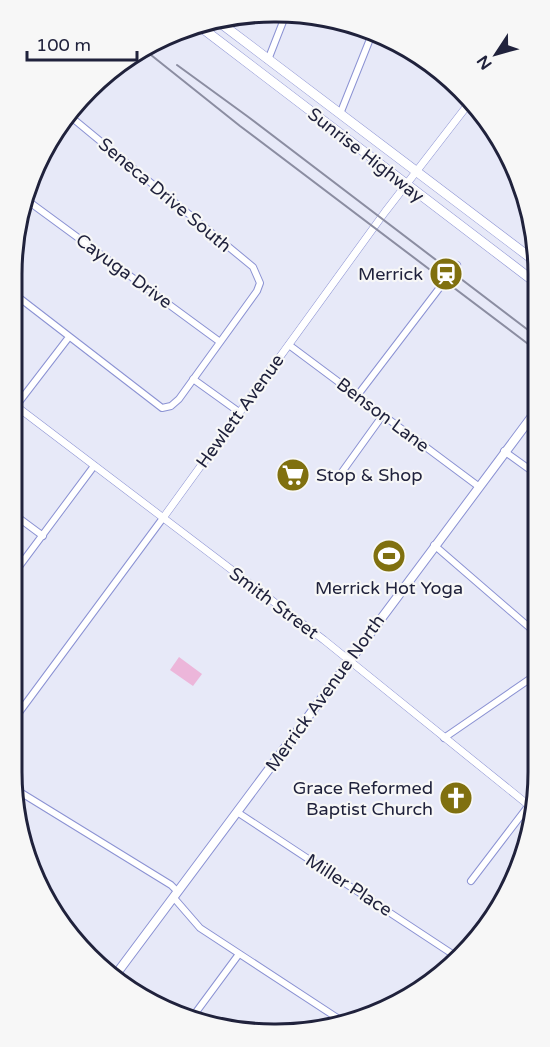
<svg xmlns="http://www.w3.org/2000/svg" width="550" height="1047" font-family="'Varela Round',sans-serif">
	<rect width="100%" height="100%" fill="#e7e9f8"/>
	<path fill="#ecb6da" d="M179,657l23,17 -9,12 -23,-16z"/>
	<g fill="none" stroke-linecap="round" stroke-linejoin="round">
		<defs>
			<path id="minor" d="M268,60l18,-46
				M340,114l32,-80
				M28,201l192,141
				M13,293l149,115 9,-2 8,-7 78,-108 3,-8 -7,-16 -182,-150
				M289,345l189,141
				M193,379l46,33
				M357,396l100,-131
				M16,406l53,-69
				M504,451l32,23
				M342,472l41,-57
				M12,513l31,23
				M434,545l103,89
				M12,576l82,-110
				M12,722l151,-204
				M444,738l93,-64
				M15,789l156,96 7,7
				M237,812l223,147
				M471,881l58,-76
				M174,898l26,30 142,93
				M191,1019l48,-65"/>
			<path id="tertiary" d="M12,403l312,237 208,168
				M163,518l222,-306 85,-110"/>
			<path id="secondary" d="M114,977l422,-566"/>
			<path id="trunk" d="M219,22l317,240
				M198,25l338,258"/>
		</defs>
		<use href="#minor" stroke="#8b92d3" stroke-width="8"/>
		<use href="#tertiary" stroke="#8b92d3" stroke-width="8"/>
		<use href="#secondary" stroke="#8b92d3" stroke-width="10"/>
		<use href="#trunk" stroke="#8b92d3" stroke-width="10"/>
		<use href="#minor" stroke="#fff" stroke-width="6"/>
		<use href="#tertiary" stroke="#fff" stroke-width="7"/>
		<use href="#secondary" stroke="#fff" stroke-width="8"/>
		<use href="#trunk" stroke="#fff" stroke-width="9"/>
		<path stroke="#8b8da1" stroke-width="2" d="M146,51l94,75 296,224
			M177,65l70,51 289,220"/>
	</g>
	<defs>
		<symbol id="station-disc" viewBox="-11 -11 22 22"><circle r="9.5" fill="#80700f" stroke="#f7f7f7"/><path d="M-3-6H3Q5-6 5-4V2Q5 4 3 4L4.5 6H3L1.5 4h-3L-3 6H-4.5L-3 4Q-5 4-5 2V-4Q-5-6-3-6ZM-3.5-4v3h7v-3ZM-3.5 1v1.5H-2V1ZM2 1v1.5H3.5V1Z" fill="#fff"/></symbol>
		<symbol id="supermarket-disc" viewBox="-11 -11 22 22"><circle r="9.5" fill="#80700f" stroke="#f7f7f7"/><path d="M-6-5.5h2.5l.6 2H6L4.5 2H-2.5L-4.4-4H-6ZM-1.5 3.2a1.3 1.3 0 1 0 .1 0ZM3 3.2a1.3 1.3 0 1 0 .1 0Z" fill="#fff"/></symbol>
		<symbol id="stadium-disc" viewBox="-11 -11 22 22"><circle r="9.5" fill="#80700f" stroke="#f7f7f7"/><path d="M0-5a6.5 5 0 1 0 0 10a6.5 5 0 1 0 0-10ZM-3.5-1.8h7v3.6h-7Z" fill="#fff"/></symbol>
		<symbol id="church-disc" viewBox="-11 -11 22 22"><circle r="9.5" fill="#80700f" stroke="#f7f7f7"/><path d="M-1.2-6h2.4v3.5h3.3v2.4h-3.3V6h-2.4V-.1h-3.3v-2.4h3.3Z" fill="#fff"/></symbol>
	</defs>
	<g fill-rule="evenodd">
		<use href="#station-disc" x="427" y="255" width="38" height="38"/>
		<use href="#supermarket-disc" x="274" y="456" width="38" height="38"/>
		<use href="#stadium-disc" x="370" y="537" width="38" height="38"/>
		<use href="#church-disc" x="437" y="779" width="38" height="38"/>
	</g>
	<g text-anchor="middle" stroke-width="4.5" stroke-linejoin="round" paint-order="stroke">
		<g font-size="18" fill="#20223c" stroke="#f7f7f7">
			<text transform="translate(366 155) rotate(38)" y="6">Sunrise Highway</text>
			<text transform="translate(165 195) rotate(40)" y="6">Seneca Drive South</text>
			<text transform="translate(124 271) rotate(36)" y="6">Cayuga Drive</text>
			<text transform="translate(240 411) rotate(-54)" y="6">Hewlett Avenue</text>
			<text transform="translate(383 415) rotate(37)" y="6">Benson Lane</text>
			<text transform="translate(274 603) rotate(37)" y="6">Smith Street</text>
			<text transform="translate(325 693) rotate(-54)" y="6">Merrick Avenue North</text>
			<text transform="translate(349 885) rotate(33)" y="6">Miller Place</text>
		</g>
		<g font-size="18" fill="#20223c" stroke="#f7f7f7" text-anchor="end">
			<text x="423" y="280">Merrick</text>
			<text x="316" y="481" text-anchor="start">Stop &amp; Shop</text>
			<text x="389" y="594" text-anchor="middle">Merrick Hot Yoga</text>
			<text x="433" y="794">Grace Reformed<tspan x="433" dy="21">Baptist Church</tspan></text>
		</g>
	</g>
	<path d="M0 0H550V1047H0ZM274 22H276A252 252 0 0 1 528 274V772A252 252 0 0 1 276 1024H274A252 252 0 0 1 22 772V274A252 252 0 0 1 274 22Z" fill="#f7f7f7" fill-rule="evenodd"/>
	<path fill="none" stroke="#20223c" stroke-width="3" d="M274 22H276A252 252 0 0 1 528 274V772A252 252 0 0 1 276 1024H274A252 252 0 0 1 22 772V274A252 252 0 0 1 274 22Z"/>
	<g transform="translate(496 54) rotate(234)" stroke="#f7f7f7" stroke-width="4.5" paint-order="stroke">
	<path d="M0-4.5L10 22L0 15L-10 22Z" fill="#20223c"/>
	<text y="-9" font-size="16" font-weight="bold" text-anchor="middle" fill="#20223c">N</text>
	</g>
	<path d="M27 51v9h110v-9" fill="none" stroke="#20223c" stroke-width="3"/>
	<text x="36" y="51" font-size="18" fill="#20223c" stroke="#f7f7f7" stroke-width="4.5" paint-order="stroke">100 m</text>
</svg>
